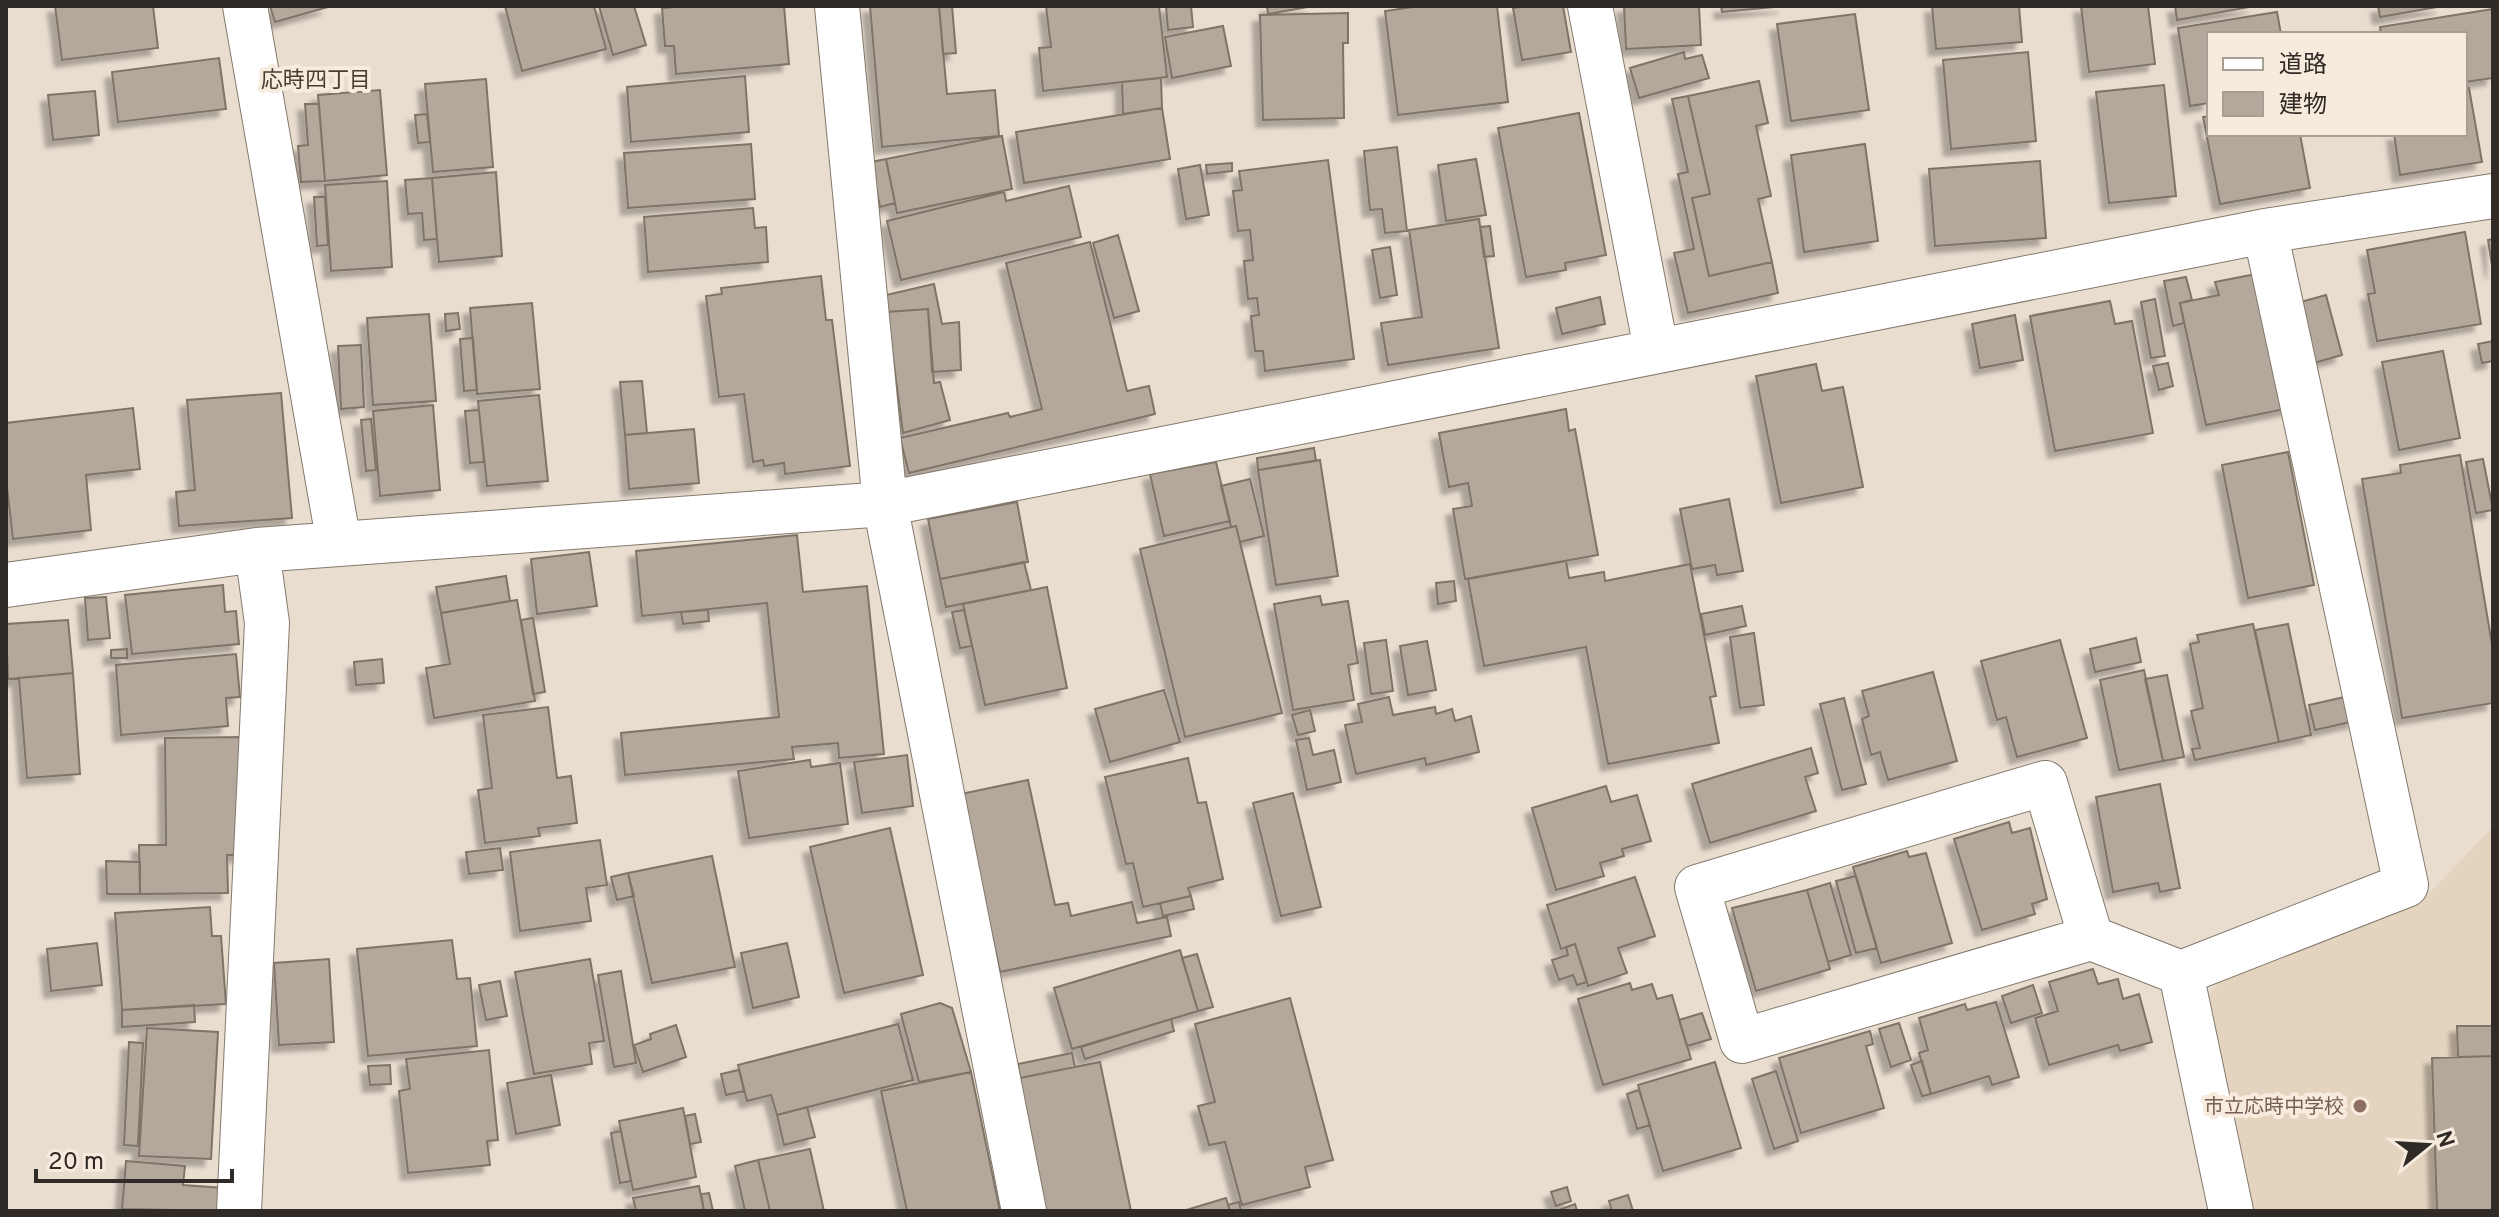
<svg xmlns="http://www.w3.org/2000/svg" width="2499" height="1217" font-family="Overpass,'Noto Sans JP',sans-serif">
	<defs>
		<filter id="shadow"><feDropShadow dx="-7" dy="7" stdDeviation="2" flood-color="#0004"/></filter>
	</defs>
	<rect width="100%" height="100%" fill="#e9ddd0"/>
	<path fill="#e4d3bf" d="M2493,827v384h-244l-43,-211 15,-21 200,-77z"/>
	<path fill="#b3a89b" stroke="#7e7467" stroke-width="2" filter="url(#shadow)" d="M55,6h98l5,42 -96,12z
		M270,6h57l1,1 -53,15z
		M505,6h89l12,43 -84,22z
		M599,6h35l12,39 -33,10z
		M688,6h96l5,58 -113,10 -2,-28h-9l-3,-38z
		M870,6h69l8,88 48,-4 4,46 -117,11z
		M939,6h13l4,47 -13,1z
		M1046,6h113l8,71 -124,14 -4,-43 12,-1z
		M1166,6h25l2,21 -25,3z
		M1267,6h46l-45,8z
		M1420,6h77l11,96 -110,13 -13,-104z
		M1527,6h36l8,46 -49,8 -9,-52z
		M1624,6h75l2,39 -75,4z
		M1721,6h64l-63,6z
		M1932,6h87l3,36 -86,7z
		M2081,6h67l7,58 -66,8z
		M2175,6h80l-78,14z
		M2378,6h65l-63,11z
		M2493,9v69l-28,4v-48h-84l-1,-7z
		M2277,12l4,22h-72v69l-19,3 -12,-78z
		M1348,13v30h-5l1,75 -81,2 -3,-105z
		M1855,14l14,96 -78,11 -14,-97z
		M1223,26l8,40 -59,12 -7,-41z
		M1684,52l1,7 17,-4 7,23 -70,20 -9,-30z
		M2028,52l8,89 -85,8 -8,-89z
		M219,58l7,51 -108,13 -6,-50z
		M745,76l4,56 -118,10 -4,-55z
		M1161,78l1,30 -39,6 -1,-32z
		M486,79l7,88 -60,5 -8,-88z
		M1759,81l9,42 -12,3 15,70 -13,3 14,63 -63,14 -17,-78 18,-4 -22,-98z
		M2164,85l12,111 -67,7 -13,-111z
		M2469,88l13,74 -82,13 -6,-41h71v-45z
		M380,90l7,85 -62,6 -7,-86z
		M95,91l4,44 -46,5 -5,-45z
		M1688,96l22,98 -18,4 17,78 63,-14 6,31 -90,20 -14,-60 20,-4 -16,-75 10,-2 -16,-73z
		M305,104h14l6,77 -24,1 -3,-36 10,-1z
		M1162,108l8,51 -146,24 -8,-51z
		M1579,113l27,142 -41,8 1,7 -40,7 -28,-149z
		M427,114l3,28 -12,1 -3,-28z
		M2209,116v18h91l10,54 -90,16 -17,-87z
		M1002,136l10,53 -115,24 -11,-54z
		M751,144l4,55 -127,9 -4,-55z
		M1865,144l13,97 -74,11 -13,-97z
		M1397,147l10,84 -22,2 -3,-24 -12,1 -6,-59z
		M886,159l9,44 -15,4 -9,-45z
		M1476,159l10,56 -40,6 -8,-56z
		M1328,160l26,199 -89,12 -2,-20h-8l-4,-35 8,-1 -2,-17 -9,1 -4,-38 9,-1 -3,-30 -12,1 -5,-40 9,-1 -3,-19z
		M2040,161l6,77 -111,8 -6,-77z
		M1232,163v8l-25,3 -1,-9z
		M1200,165l9,50 -23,4 -8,-50z
		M496,172l6,84 -63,6 -7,-84z
		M432,178l5,61 -13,1 -2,-27 -14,1 -3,-34z
		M387,181l5,86 -61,4 -6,-86z
		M1069,186l12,51 -180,43 -14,-59 117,-29 2,9z
		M314,197h11l3,48 -11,1z
		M753,208l2,20 11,-1 2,35 -120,10 -4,-55z
		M1479,219l20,129 -111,17 -7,-42 41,-6 -13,-87z
		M1490,226l4,30 -10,1 -4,-30z
		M2465,232l16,92 -104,17 -9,-47 7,-1 -8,-43z
		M1118,235l21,76 -25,7 -21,-75z
		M2493,239v33l-5,-32z
		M1090,242l37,149 22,-5 6,28 -246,59 -9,-35 108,-25 2,4 32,-8 -36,-146z
		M1390,247l7,48 -17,3 -8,-48z
		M2261,273l29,135 -84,17 -26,-122 39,-8 -4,-13z
		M821,276l5,44h6l18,146 -65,8 -1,-11 -20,3 -1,-6 -10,2 -9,-68 -25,3 -13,-101 16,-2 -1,-6z
		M2186,277l6,23 -12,3 4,20 -11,3 -9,-45z
		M934,284l8,40 17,-2 2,48 -29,2 -4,-63 -41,3 -1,-17z
		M2326,295l16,60 -28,8 -17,-60z
		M1600,297l5,27 -43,10 -6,-26z
		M2155,299l10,57 -14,2 -10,-56z
		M2110,301l5,23 17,-3 21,112 -98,18 -25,-135z
		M532,303l8,86 -63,5 -7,-86z
		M928,309l6,74 6,-1 10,38 -47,13 -16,-121z
		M458,313l2,16 -14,2 -1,-17z
		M429,314l7,87 -63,4 -6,-87z
		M2015,315l8,45 -43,8 -8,-44z
		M473,338l4,52 -13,1 -4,-52z
		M2493,341v20l-11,2 -4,-19z
		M361,345l3,62 -23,2 -3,-63z
		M2443,351l17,87 -61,12 -17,-88z
		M2168,363l5,23 -14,4 -6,-24z
		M1816,364l6,27 21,-4 20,100 -82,16 -25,-127z
		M642,381l5,52 -22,2 -5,-53z
		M281,393l11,125 -113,8 -3,-34 19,-2 -8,-90z
		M539,395l9,86 -61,5 -9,-85z
		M433,405l7,85 -60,6 -7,-85z
		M133,408l7,61 -54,6 5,55 -78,9 -7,-60v-56z
		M1566,409l3,22 6,-2 23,126 -133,24 -12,-70 19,-3 -4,-23 -19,4 -10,-54z
		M479,410l5,52 -14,1 -5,-52z
		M371,419l5,51 -10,1 -5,-51z
		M694,429l5,54 -70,6 -4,-54z
		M1314,448l2,13 -58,9 -1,-12z
		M2288,452l26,133 -66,13 -26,-133z
		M2460,455l33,195v53l-91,15 -40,-239 39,-6 -1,-8z
		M2483,459l10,51 -17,3 -10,-51z
		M1320,460l18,116 -62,9 -18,-115z
		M1216,462l14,59 -66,15 -14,-62z
		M1250,479l14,57 -24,6 -4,-16 -5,1 -10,-41z
		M1729,499l14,72 -26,4 -2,-10 -23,4 -12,-60z
		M1017,502l11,60 -88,17 -12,-60z
		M1236,526l46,187 -97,24 -45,-188z
		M797,535l6,57 64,-6 17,168 -45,4 -1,-15 -46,4 2,12 -169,16 -4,-42 158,-16 -12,-114 -125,13 -6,-65z
		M589,552l8,54 -60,8 -6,-55z
		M1566,561l3,17 35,-6 1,9 85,-17 26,132 -6,1 9,46 -111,21 -22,-117 -102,19 -16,-87z
		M1024,562l7,28 -85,17 -6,-28z
		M506,576l4,25 -69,12 -5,-26z
		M1454,581l2,20 -18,3 -2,-21z
		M223,585l2,27 11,-1 3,33 -107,10 -7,-59z
		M1047,587l20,101 -82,17 -22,-101z
		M1320,596l2,9 26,-4 10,62 -10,2 6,35 -61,10 -19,-106z
		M106,597l4,41 -22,2 -3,-42z
		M517,600l18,101 -101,17 -8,-50 24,-4 -9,-51z
		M1742,606l4,20 -41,9 -4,-21z
		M708,610l1,11 -26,3 -2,-12z
		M964,610l8,36 -12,2 -8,-36z
		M533,618l12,74 -12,2 -12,-74z
		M68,620l5,53 -65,6 -2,-55z
		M2253,624l26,118 -84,18 -3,-11 8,-1 -9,-37 12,-3 -13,-64 9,-2 -2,-7z
		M2288,624l23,111 -32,7 -24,-112z
		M1754,633l10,72 -24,3 -10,-71z
		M2136,638l5,24 -46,10 -5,-23z
		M1386,640l7,51 -22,3 -7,-51z
		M2060,640l27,98 -70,19 -11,-40 -9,3 -16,-59z
		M1427,641l9,49 -28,5 -8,-49z
		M127,649v9h-16v-8z
		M236,654l4,43 -14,1 2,28 -107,9 -5,-70z
		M382,659l2,24 -28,2 -2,-23z
		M2144,670l19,91 -44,9 -19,-90z
		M1933,672l24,89 -69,19 -8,-28 -9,3 -9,-36 7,-3 -7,-25z
		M73,673l7,101 -53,4 -8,-100z
		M2167,675l17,82 -21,4 -18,-82z
		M1164,690l16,52 -70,20 -15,-53z
		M2349,696l6,25 -40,9 -6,-25z
		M1389,697l4,18 42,-8 1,7 16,-5 3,12 16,-5 8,36 -53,13 -1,-7 -69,16 -11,-49 17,-3 -4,-18z
		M1844,698l22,86 -24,6 -22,-86z
		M548,707l9,71 14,-2 6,47 -39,5 2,8 -55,7 -7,-53 14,-2 -9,-73z
		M1310,710l5,21 -17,4 -6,-20z
		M241,737l1,118h-15l1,38 -88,1 -1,-49h27l-1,-107z
		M1309,738l4,17 21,-5 7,32 -34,8 -11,-50z
		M1811,748l7,25 -13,4 11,34 -106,32 -18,-59z
		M907,755l6,51 -51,7 -8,-51z
		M1188,758l10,45 8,-1 17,77 -35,9 3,8 -48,11 -10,-44 -7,1 -21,-87z
		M810,760l1,7 29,-4 8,61 -99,14 -11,-67z
		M1028,780l27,125 13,-2 3,13 61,-14 5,21 30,-6 4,19 -171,36 -39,-178z
		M2160,784l20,104 -20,4 -2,-9 -45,9 -17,-95z
		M1606,786l5,16 26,-7 14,46 -29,8 2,7 -24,7 4,13 -48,14 -24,-82z
		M1293,793l28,114 -40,9 -28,-113z
		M2009,822l3,11 18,-5 17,71 -15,5 3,10 -53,16 -28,-91z
		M890,828l33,147 -79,18 -34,-146z
		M600,840l7,45 -21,3 5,33 -71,10 -10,-79z
		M500,848l3,22 -34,4 -3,-22z
		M1907,851l2,6 17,-4 26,90 -71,20 -28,-96z
		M712,856l23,111 -83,16 -24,-110z
		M106,861l34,1v32h-33z
		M628,873l6,23 -17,4 -6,-23z
		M1856,876l21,72 -21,5 -20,-72z
		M1635,877l20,59 -37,12 9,25 -39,13 -13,-42 -14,5 -14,-44z
		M1830,883l21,72 -23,7 -21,-72z
		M1807,890l23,79 -74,22 -24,-83z
		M1191,896l3,13 -31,7 -3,-13z
		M210,907l2,29h9l5,68 -104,6 -7,-97z
		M452,940l5,39 13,-1 7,68 -109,10 -11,-107z
		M97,943l5,42 -51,6 -4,-42z
		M787,943l12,54 -46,11 -12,-55z
		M1575,944l12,38 -10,3 -4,-10 -14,5 -7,-20 16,-5 -2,-8z
		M1180,950l18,61 -126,38 -18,-61z
		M1197,954l16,53 -15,4 -16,-53z
		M329,959l5,83 -55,3 -5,-82z
		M590,959l14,82 -15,2 3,21 -58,10 -19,-102z
		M2093,969l5,15 20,-5 5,20 16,-5 13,48 -32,9 -2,-6 -69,20 -14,-47 23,-7 -9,-29z
		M621,971l15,92 -22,4 -16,-92z
		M500,981l7,35 -21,4 -7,-35z
		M1630,983l2,7 20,-6 5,15 15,-4 19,64 -88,26 -25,-86z
		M2033,985l9,28 -31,10 -9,-27z
		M1290,998l43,162 -28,7 5,20 -68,18 -17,-63 -16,3 -11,-39 17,-4 -20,-78z
		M1996,1002l23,75 -27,8 -3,-9 -58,18 -12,-41 9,-3 -9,-32 46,-14 2,6z
		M940,1003l12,5 19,64 -52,10 -18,-68z
		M194,1005l1,17 -73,5v-17z
		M1702,1013l9,26 -24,7 -8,-26z
		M1171,1019l3,12 -89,28 -4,-12z
		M1899,1023l12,37 -20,7 -12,-38z
		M898,1024l15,56 -136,35 -6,-20 -24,6 -9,-36z
		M676,1025l10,32 -43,15 -9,-27 17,-6 -1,-5z
		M2457,1026h36v30l-35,1z
		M147,1028l71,4 -7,127 -72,-3z
		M1870,1031l3,13 -7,2 18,62 -83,25 -22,-75z
		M129,1042l14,1 -5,103 -14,-1z
		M489,1050l9,90 -11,1 3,24 -82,8 -9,-82 11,-2 -4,-30z
		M1072,1053l3,14 -55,11 -2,-14z
		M2493,1056v155h-56l-5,-153z
		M1922,1061l9,33 -9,2 -11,-31z
		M1100,1062l31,149h-87l-24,-133z
		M1715,1062l26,86 -78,23 -25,-86z
		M390,1065l1,19 -21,1 -2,-19z
		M739,1070l5,21 -18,4 -5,-21z
		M1776,1071l22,70 -24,8 -22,-70z
		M971,1072l29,139h-93l-26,-120z
		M551,1075l9,50 -44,9 -9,-51z
		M1639,1090l11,35 -13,4 -10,-35z
		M807,1107l8,30 -31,8 -7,-30z
		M683,1108l13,69 -63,13 -14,-69z
		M695,1114l6,28 -11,2 -5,-28z
		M621,1131l10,50 -11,2 -9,-50z
		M810,1149l14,62h-54l-12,-51z
		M758,1160l12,51h-25l-10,-45z
		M126,1161l59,5 -2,19 41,3 -2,23 -100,-2z
		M699,1186l5,25h-68l-3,-13z
		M1567,1187l4,14 -15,5 -5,-14z
		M709,1193l4,18h-9l-3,-17z
		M1628,1195l5,16h-21l-3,-10z
		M1226,1198l4,13h-47z
		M1239,1202l2,9h-11l-2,-6z
		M1575,1204l2,7h-21z"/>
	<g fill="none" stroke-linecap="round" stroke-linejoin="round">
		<defs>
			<path id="minor" d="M245,6l94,538
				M837,6l48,498 139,707
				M1590,6l66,343
				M6,585l251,-35 628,-46 1380,-273 228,-35
				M2091,938l-46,-155 -348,104 45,154 349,-103 90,35
				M239,1211l28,-588 -10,-73
				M2231,1211l-50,-238 225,-88 -141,-654"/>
		</defs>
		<use href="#minor" stroke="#83796c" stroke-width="46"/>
		<use href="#minor" stroke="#fff" stroke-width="44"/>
	</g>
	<circle fill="#8d6e63" stroke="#f7ebdd" stroke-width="3" cx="2360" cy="1106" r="8"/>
	<g text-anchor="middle" stroke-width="8" stroke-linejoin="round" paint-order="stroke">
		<g font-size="20" fill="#785e54" stroke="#f7ebdd" text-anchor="end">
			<text x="2344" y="1113">市立応時中学校</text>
		</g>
		<g font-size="22" fill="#473e33" stroke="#f7ebdd">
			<text x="316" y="87">応時四丁目</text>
		</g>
	</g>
	<rect width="2499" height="1217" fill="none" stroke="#302b26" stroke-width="16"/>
	<rect x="2207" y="32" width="260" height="104" fill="#f7ebdd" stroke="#a79e94" stroke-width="2"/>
	<rect x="2223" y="58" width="40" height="12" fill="#ffffff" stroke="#a79e94" stroke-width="2"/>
	<text x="2279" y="72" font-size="24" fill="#302b26">道路</text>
	<rect x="2223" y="92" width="40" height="24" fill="#b3a89b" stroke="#a79e94" stroke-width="2"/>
	<text x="2279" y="112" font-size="24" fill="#302b26">建物</text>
	<g transform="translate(2427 1145) rotate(72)" stroke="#f7ebdd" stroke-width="6" paint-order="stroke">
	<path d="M0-6L14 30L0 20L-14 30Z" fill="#302b26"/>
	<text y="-12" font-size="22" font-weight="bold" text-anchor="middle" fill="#302b26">N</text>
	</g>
	<path d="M36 1169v12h196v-12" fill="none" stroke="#302b26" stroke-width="4"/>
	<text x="48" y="1169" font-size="24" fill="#302b26" stroke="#f7ebdd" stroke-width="6" paint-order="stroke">20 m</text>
</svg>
